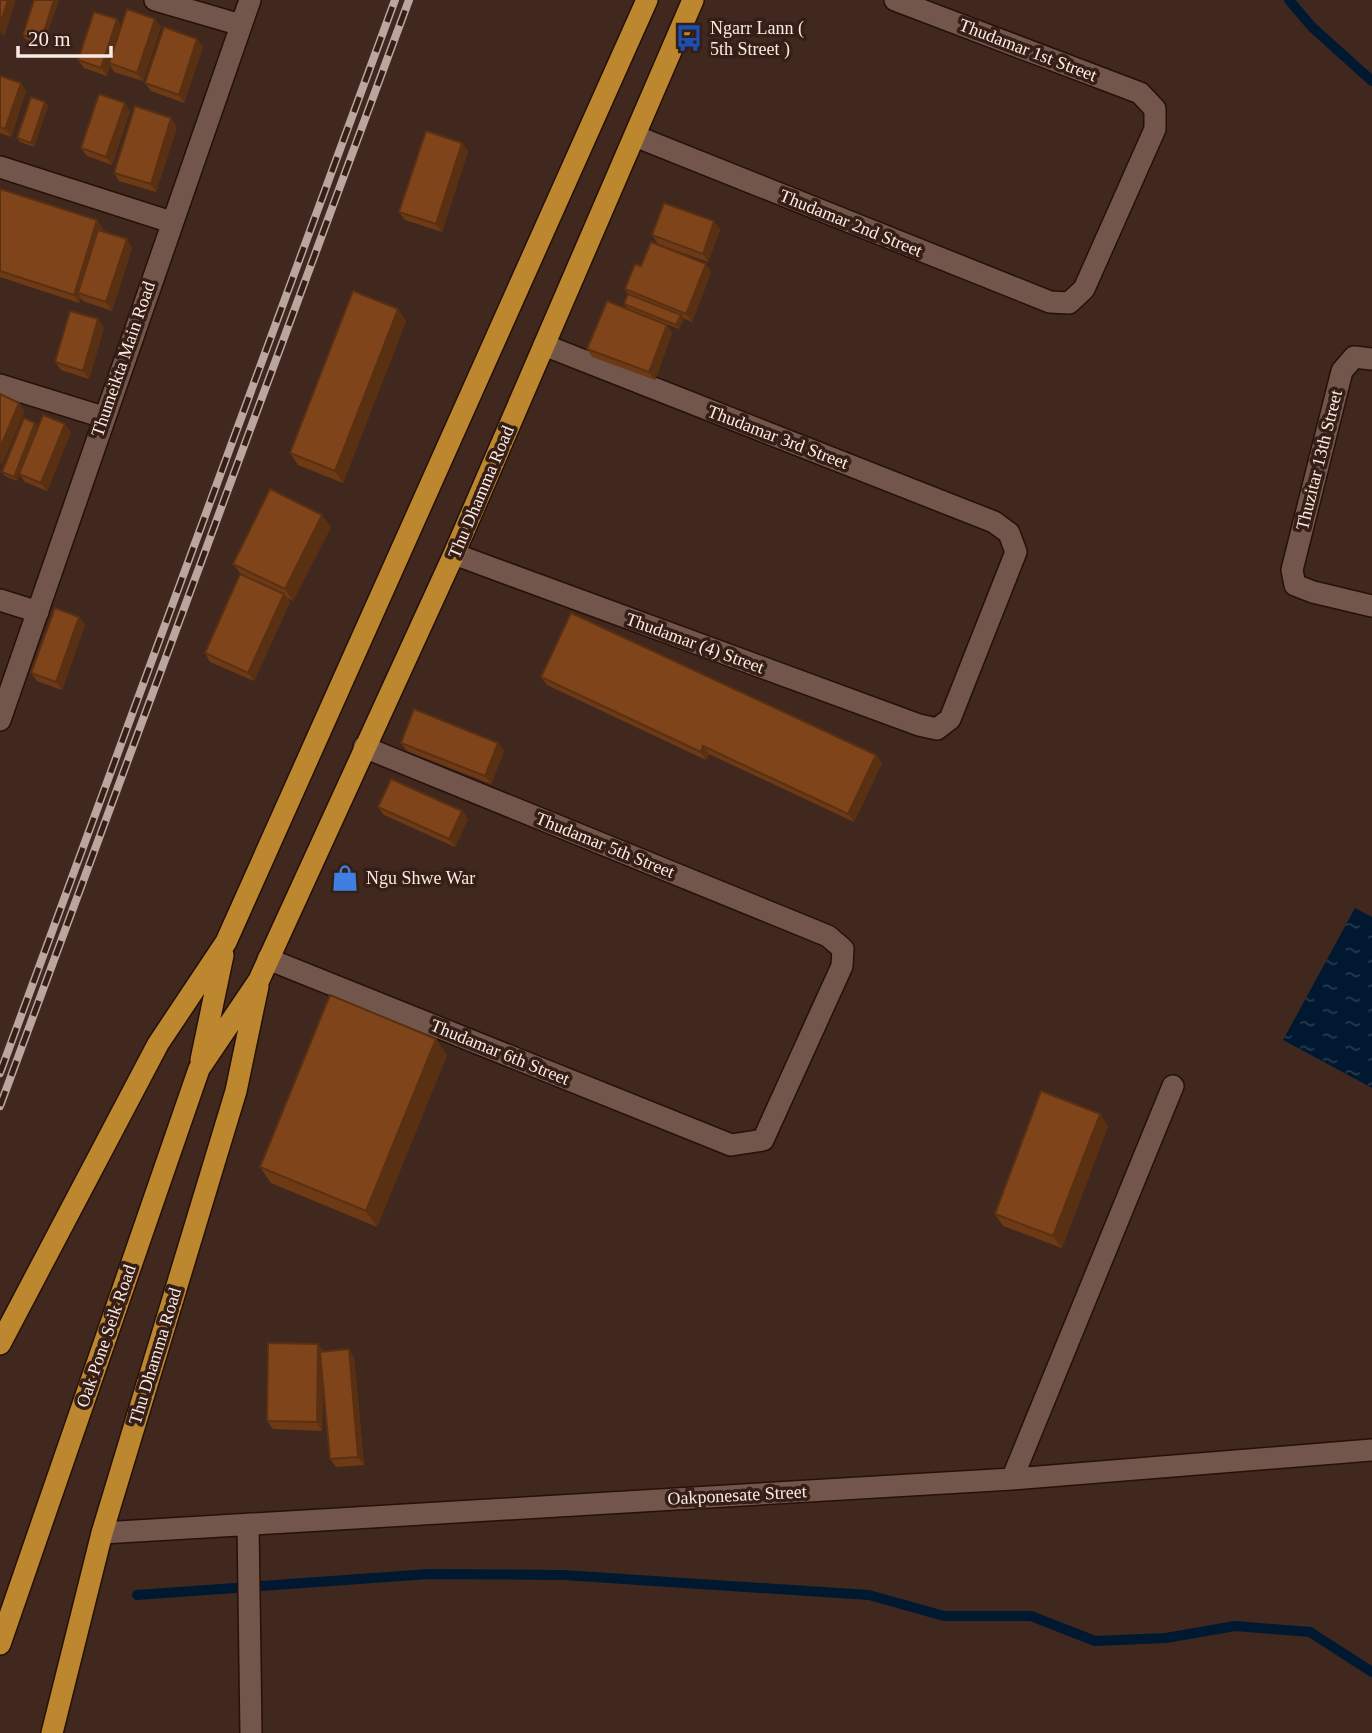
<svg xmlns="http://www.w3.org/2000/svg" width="1372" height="1733" font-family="Georgia,serif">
	<defs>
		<pattern id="water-ripples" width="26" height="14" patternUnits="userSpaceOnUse" patternTransform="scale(1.75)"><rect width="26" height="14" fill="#001931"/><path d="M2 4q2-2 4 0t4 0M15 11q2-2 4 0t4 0" fill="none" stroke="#263b4f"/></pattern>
	</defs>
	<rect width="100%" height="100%" fill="#40281e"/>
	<path fill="url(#water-ripples)" d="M1355,908l17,9v171l-89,-48z"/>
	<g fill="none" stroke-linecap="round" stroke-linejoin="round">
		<path stroke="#001931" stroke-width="10" d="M1289,0l23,27 60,54
			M137,1595l292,-21 134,1 306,20 75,21h87l64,25 71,-3 69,-12 75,6 62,40"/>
		<defs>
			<path id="street" d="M155,0l86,25
				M635,136l415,166 19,1 15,-14 71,-160v-20l-15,-16 -245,-93
				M0,167l171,55
				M1372,359l-18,-2 -12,14 -50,199 3,15 18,7 59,14
				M0,385l103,32
				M454,554l465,171 18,4 13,-10 66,-167 -7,-19 -15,-11 -450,-177
				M0,600l38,12
				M0,720l250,-720
				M268,959l463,186 32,-5 79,-174 1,-17 -15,-13 -464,-189
				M1012,1479l161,-393
				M248,1524l3,209
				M102,1533l910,-54 360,-29"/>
			<path id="primary" d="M201,1060l22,-105
				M0,1344l158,-300 68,-102 421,-942
				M0,1644l199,-575 60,-89 195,-426 239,-554
				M52,1733l50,-200 134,-442 22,-105"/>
		</defs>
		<use href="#street" stroke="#261007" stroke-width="24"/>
		<use href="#primary" stroke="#261007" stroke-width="24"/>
		<use href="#street" stroke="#72564c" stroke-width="21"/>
		<use href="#primary" stroke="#bc872f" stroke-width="21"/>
		<defs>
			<path id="rail" d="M0,1073l395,-1073
				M0,1106l409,-1106"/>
		</defs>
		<use href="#rail" stroke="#baa69e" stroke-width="8"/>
		<use href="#rail" stroke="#351e15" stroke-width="5" stroke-dasharray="16" stroke-linecap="butt"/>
	</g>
	<path fill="#6e3a16" d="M34,0h25l-16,45 -18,-6 -2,-4z
		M121,26l40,1 -18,54 -29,-9 -4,-7 -3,11 -23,-8 -6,-8z
		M197,39l6,8 -19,56 -33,-12 -6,-8z
		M0,76l26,15 -15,46 -11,-4z
		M45,102l3,4 -14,41 -14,-5 -3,-4z
		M130,111l-18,54 -25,-9 -6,-8z
		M177,127l-21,65 -37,-11 -5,-8z
		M462,143l6,8 -26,81 -37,-12 -6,-8z
		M0,189l103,40 -1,2 30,17 -20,63 -29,-10 -2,-3 -2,5 -79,-26z
		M714,221l6,9 -12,32 -50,-18 -6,-9z
		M706,264l5,8 -19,50 -9,-4 -4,11 -52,-21 -3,-4 4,-10 -3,-5 16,-23z
		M98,319l6,9 -15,51 -28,-9 -6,-8z
		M406,321l-63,162 -45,-18 -8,-12z
		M667,325l5,8 -17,47 -63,-23 -5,-8z
		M35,423l3,4 33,5 -24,59 -22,-9 -6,-8 -2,7 -12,-5 -3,-4z
		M331,527l-38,74 -6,-3 3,4 -36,79 -44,-19 -5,-9 36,-79 -8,-10z
		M79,617l6,8 -23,65 -25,-9 -6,-8z
		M541,677l335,78 6,8 -28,59 -145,-68 -3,6 -159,-75z
		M401,743h97l6,8 -13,33 -84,-33z
		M378,807l84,4 6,8 -13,28 -71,-32z
		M447,1055l-70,172 -106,-44 -11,-16z
		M1108,1126l-46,122 -59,-22 -8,-12z
		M323,1351l31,6 10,108 -28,2 -6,-8 -7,-76 -1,48 -49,-2 -6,-8z"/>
	<path fill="#5a3012" d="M8,0h8l-12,37 -4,-6v-7z
		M54,0h5l-16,45 -2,-4z
		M117,19l5,9 -13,35 1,2 -3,11 -6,-8z
		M155,19l6,8 -18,54 -6,-8z
		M197,39l6,8 -19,56 -5,-8z
		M21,83l5,8 -15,46 -6,-8z
		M45,102l3,4 -14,41 -3,-4z
		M125,103l5,8 -18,54 -6,-8z
		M171,118l6,9 -21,65 -5,-8z
		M462,143l6,8 -26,81 -6,-8z
		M97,220l6,9 -21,65 -4,-1 3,5 -2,5 -5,-8z
		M714,221l6,9 -12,32 -5,-8z
		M127,239l5,9 -20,63 -6,-9z
		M706,264l5,8 -19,50 -6,-8z
		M398,309l8,12 -63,162 -8,-12z
		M681,315l3,4 -5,10 -3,-4z
		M98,319l6,9 -15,51 -6,-8z
		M667,325l5,8 -17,47 -6,-8z
		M19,403l6,8 -23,54 -2,-2v-15z
		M35,423l3,4 -21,54 -3,-4z
		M65,424l6,8 -24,59 -6,-8z
		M322,515l9,12 -38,74 -8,-12z
		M284,594l6,8 -36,79 -6,-8z
		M79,617l6,8 -23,65 -6,-8z
		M498,743l6,8 -13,33 -6,-8z
		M703,746l6,8 -3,6 -5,-8z
		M876,755l6,8 -28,59 -6,-8z
		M462,811l6,8 -13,28 -6,-8z
		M436,1039l11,16 -70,172 -11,-16z
		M1100,1114l8,12 -46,122 -9,-12z
		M318,1344l6,8 -2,79 -5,-9z
		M349,1349l5,8 10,108 -6,-8z"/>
	<path fill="#80441a" stroke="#5a3012" stroke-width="2" d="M0,0h8l-8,24z
		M34,0h20l-13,41 -18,-6z
		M127,9l28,10 -18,54 -28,-10z
		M94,12l23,7 -16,49 -23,-8z
		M164,27l33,12 -18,56 -34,-12z
		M0,76l21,7 -16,46 -5,-2z
		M99,94l26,9 -19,54 -25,-9z
		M31,97l14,5 -14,41 -14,-5z
		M135,106l36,12 -20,66 -37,-11z
		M426,131l36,12 -26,81 -37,-12z
		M0,189l97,31 -23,75 -74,-24z
		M664,203l50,18 -11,33 -51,-19z
		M98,230l29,9 -21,63 -28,-9z
		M651,242l55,22 -20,50 -61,-25 10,-25 6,2z
		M353,291l45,18 -63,162 -45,-18z
		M628,294l53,21 -5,10 -52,-21z
		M607,301l60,24 -18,47 -62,-23z
		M70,311l28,8 -15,52 -28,-9z
		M0,394l19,9 -19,45z
		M43,415l22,9 -24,59 -22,-9z
		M24,418l11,5 -21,54 -12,-5z
		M270,489l52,26 -37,74 -52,-25z
		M240,574l44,20 -36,79 -43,-20z
		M55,608l24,9 -23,65 -25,-9z
		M571,613l305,142 -28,59 -145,-68 -2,6 -160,-75z
		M414,709l84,34 -13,33 -84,-33z
		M391,779l71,32 -13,28 -71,-32z
		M330,995l106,44 -70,172 -106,-44z
		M1041,1091l59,23 -47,122 -58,-22z
		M268,1343l50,1 -1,78 -50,-1z
		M349,1349l9,108 -28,2 -10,-107z"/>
	<defs>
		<symbol id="bus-bare" viewBox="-9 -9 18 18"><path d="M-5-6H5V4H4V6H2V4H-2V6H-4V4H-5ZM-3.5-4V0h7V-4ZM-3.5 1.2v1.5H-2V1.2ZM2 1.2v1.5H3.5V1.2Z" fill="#1a4fb4" stroke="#351e15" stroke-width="2.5" paint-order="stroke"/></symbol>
		<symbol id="shop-bare" viewBox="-9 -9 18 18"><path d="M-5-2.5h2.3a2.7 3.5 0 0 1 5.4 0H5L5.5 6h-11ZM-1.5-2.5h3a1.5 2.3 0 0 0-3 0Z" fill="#3f7fe0" stroke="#351e15" stroke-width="2.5" paint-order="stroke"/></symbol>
	</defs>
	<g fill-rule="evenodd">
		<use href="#bus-bare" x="670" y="19" width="38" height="38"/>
		<use href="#shop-bare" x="326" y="859" width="38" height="38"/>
	</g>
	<g text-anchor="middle" stroke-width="7" stroke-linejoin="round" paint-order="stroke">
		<g font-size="18" fill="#fbeae3" stroke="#351e15" text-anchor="start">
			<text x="710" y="34">Ngarr Lann (<tspan x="710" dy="21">5th Street )</tspan></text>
			<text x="366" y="884">Ngu Shwe War</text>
		</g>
		<g font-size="18" fill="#fbeae3" stroke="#351e15">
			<text transform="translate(1028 50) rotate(21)" y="6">Thudamar 1st Street</text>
			<text transform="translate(851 223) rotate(22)" y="6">Thudamar 2nd Street</text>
			<text transform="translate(123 359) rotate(-71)" y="6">Thumeikta Main Road</text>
			<text transform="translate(778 437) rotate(21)" y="6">Thudamar 3rd Street</text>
			<text transform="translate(1319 460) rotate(-76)" y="6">Thuzitar 13th Street</text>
			<text transform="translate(481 492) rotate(-67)" y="6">Thu Dhamma Road</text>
			<text transform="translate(695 643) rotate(20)" y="6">Thudamar (4) Street</text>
			<text transform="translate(605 845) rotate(22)" y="6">Thudamar 5th Street</text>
			<text transform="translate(500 1052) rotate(22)" y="6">Thudamar 6th Street</text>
			<text transform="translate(106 1336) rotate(-71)" y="6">Oak Pone Seik Road</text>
			<text transform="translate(155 1356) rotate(-73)" y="6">Thu Dhamma Road</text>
			<text transform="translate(737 1495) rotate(-3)" y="6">Oakponesate Street</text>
		</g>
	</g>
	<path d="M18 46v10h93v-10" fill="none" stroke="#fbeae3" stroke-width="3.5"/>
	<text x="28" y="46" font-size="21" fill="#fbeae3" stroke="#351e15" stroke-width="5" paint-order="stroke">20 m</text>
</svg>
